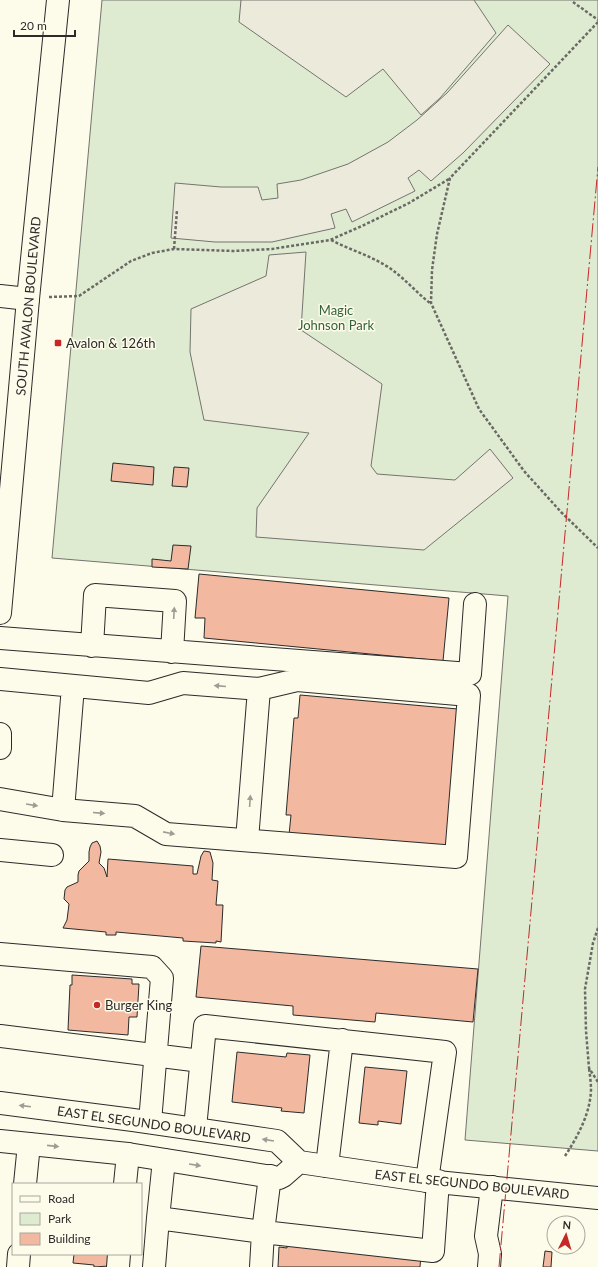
<svg xmlns="http://www.w3.org/2000/svg" width="598" height="1267" font-family="Lato,sans-serif">
	<rect width="100%" height="100%" fill="#fdfbea"/>
	<path fill="#deebd1" stroke="#74746e" d="M102,0h496v1151l-133,-11 43,-544 -456,-38z"/>
	<path fill="#eceadb" stroke="#74746e" d="M241,0h233l22,33 -56,65 -19,17 -38,-46 -37,28 -107,-75z
		M508,25l42,39 -87,89 -32,28 -12,-11 -11,8 7,13 -63,31 -6,-13 -15,5 4,14 -63,14h-57l-44,-4 4,-55 46,4h37l4,13 16,-2 -1,-14 24,-4 47,-16 40,-22 29,-22 30,-27z
		M306,252l-5,78 81,54 -11,82 6,8 78,6 35,-31 23,29 -89,72 -168,-13 1,-29 52,-75 -105,-13 -14,-68 1,-43 75,-33 3,-21z"/>
	<path fill="#f2b8a0" stroke="#2b2b2b" d="M113,463l41,4 -1,18 -42,-4z
		M174,467l15,1 -2,19 -15,-1z
		M173,545l18,1 -3,23 -36,-2v-8l19,2z
		M199,574l250,24 -6,63 -239,-23 1,-20h-10z
		M300,695l158,14 -12,139 -157,-13 2,-20h-5l8,-97h4z
		M97,841l3,5 1,6 -2,11 5,5 3,9 1,-18 85,7v8h4l4,-18 3,-5 6,1 3,11 -1,17 6,1 -2,24h7l-2,37 -5,-1v2l-33,-2v-3l-67,-6v3h-10v-3l-43,-4 4,-8 2,-16 -5,-5 1,-9 2,-3 11,-5v-7l1,-4 10,-10v-9l1,-5 2,-4z
		M201,946l277,23 -5,53 -97,-9 -1,9 -82,-7v-9l-97,-9z
		M72,975l60,4v5h7l-2,33h-8l-1,18 -60,-5 2,-45h2z
		M237,1052l49,5 1,-4 23,2 -6,58 -23,-2 1,-3 -50,-6z
		M365,1067l42,4 -6,53 -23,-3v4l-19,-2z
		M287,1244l134,11 -1,12h-142l1,-20 8,1z
		M545,1251l7,1 -1,15h-8z
		M74,1254h36l-1,12 -15,1v-2l-21,-2z"/>
	<g fill="none" stroke-linecap="round" stroke-linejoin="round">
		<defs>
			<path id="minor" d="M0,296l28,3
				M0,638l470,36 5,-70
				M92,646l3,-51 80,6 -3,51
				M0,679l149,14 34,-10 76,6 38,-9 172,15 -13,162 -290,-23 -31,-18 -72,-6 -63,-11
				M63,810l10,-124
				M247,840l12,-151
				M0,850l52,5
				M0,954l152,13 10,11 -12,144
				M0,1036l201,25
				M195,1128l10,-102 240,26 -18,129
				M164,1160l-6,58 105,14 170,19 5,-70
				M327,1166l15,-126
				M25,1184l4,-40
				M125,1184l3,-30
				M18,1267l1,-13
				M118,1267l1,-13
				M154,1267l4,-49
				M261,1267l2,-35 7,-56
				M489,1267l1,-13 -4,-18 6,-49"/>
			<path id="major" d="M0,613l28,-314 30,-299
				M0,734v14
				M0,1103l133,17 144,21 22,21 128,19 171,17
				M0,1141l128,13 151,24 4,-2 16,-14"/>
		</defs>
		<use href="#minor" stroke="#2b2b2b" stroke-width="24"/>
		<use href="#major" stroke="#2b2b2b" stroke-width="24"/>
		<path stroke="#6a6964" stroke-width="2.5" stroke-dasharray="3 2" stroke-linecap="butt" d="M573,2l25,18
			M598,22l-148,156 -13,56 -5,36 -1,33 48,106 45,62 37,41 37,36
			M331,240c21,11 45,17 64,32 12,9 23,22 35,31
			M174,249l3,-39
			M49,297l30,-1 52,-35 21,-8 22,-4 60,2 38,-2 58,-9 32,-14 47,-23 40,-24
			M598,928l-5,15 -8,46 1,42 3,37 9,14
			M565,1156c13,-20 25,-42 26,-66 0,-7 -1,-15 -2,-22"/>
		<use href="#minor" stroke="#fdfbea" stroke-width="22"/>
		<use href="#major" stroke="#fdfbea" stroke-width="22"/>
		<path stroke="#c62828" stroke-width="1" stroke-dasharray="14 3 2 3" stroke-linecap="butt" d="M499,1267l99,-1100"/>
	</g>
	<defs><path id="oneway-solid" d="M-6-.8H1V-3.2L6.5 0L1 3.2V.8H-6Z"/></defs>
	<g fill="#9e9d94">
		<use href="#oneway-solid" transform="translate(174 613) rotate(-87)"/>
		<use href="#oneway-solid" transform="translate(220 686) rotate(-175)"/>
		<use href="#oneway-solid" transform="translate(250 801) rotate(-86)"/>
		<use href="#oneway-solid" transform="translate(32 805) rotate(9)"/>
		<use href="#oneway-solid" transform="translate(99 813) rotate(5)"/>
		<use href="#oneway-solid" transform="translate(169 833) rotate(11)"/>
		<use href="#oneway-solid" transform="translate(25 1106) rotate(-173)"/>
		<use href="#oneway-solid" transform="translate(268 1140) rotate(-171)"/>
		<use href="#oneway-solid" transform="translate(53 1146) rotate(6)"/>
		<use href="#oneway-solid" transform="translate(195 1165) rotate(9)"/>
	</g>
	<g fill="#c62828" stroke="#fdfbea" stroke-width="1.5">
		<rect x="54" y="339" width="8" height="8" rx="2"/>
		<circle cx="97" cy="1005" r="4"/>
	</g>
	<g text-anchor="middle" stroke-width="3" stroke-linejoin="round" paint-order="stroke">
		<g font-size="13" fill="#2b2b2b" stroke="#fdfbea">
			<text transform="translate(28 306) rotate(-85)" y="5">SOUTH AVALON BOULEVARD</text>
			<text transform="translate(154 1124) rotate(8)" y="5">EAST EL SEGUNDO BOULEVARD</text>
			<text transform="translate(472 1184) rotate(6)" y="5">EAST EL SEGUNDO BOULEVARD</text>
		</g>
		<g font-size="13" fill="#34623c" stroke="#fdfbea">
			<text x="336" y="315">Magic<tspan x="336" dy="15">Johnson Park</tspan></text>
		</g>
		<g font-size="13" fill="#2b2b2b" stroke="#fdfbea" text-anchor="start">
			<text x="66" y="348">Avalon &amp; 126th</text>
			<text x="105" y="1010">Burger King</text>
		</g>
	</g>
	<rect x="12" y="1183" width="130" height="72" fill="#fdfbea" stroke="#a9a89e"/>
	<rect x="20" y="1196" width="20" height="6" fill="#fdfbea" stroke="#a9a89e"/>
	<text x="48" y="1203" font-size="12" fill="#2b2b2b">Road</text>
	<rect x="20" y="1213" width="20" height="12" fill="#deebd1" stroke="#a9a89e"/>
	<text x="48" y="1223" font-size="12" fill="#2b2b2b">Park</text>
	<rect x="20" y="1233" width="20" height="12" fill="#f2b8a0" stroke="#a9a89e"/>
	<text x="48" y="1243" font-size="12" fill="#2b2b2b">Building</text>
	<g transform="translate(566 1235) rotate(5)"><circle r="19" fill="#fdfbea" stroke="#a9a89e"/>
	<path d="M0-3L7 15L0 10L-7 15Z" fill="#c62828"/>
	<text y="-6" font-size="11" font-weight="bold" text-anchor="middle" fill="#2b2b2b">N</text>
	</g>
	<path d="M14 30v6h61v-6" fill="none" stroke="#2b2b2b" stroke-width="2"/>
	<text x="20" y="30" font-size="12" fill="#2b2b2b" stroke="#fdfbea" stroke-width="3" paint-order="stroke">20 m</text>
</svg>
